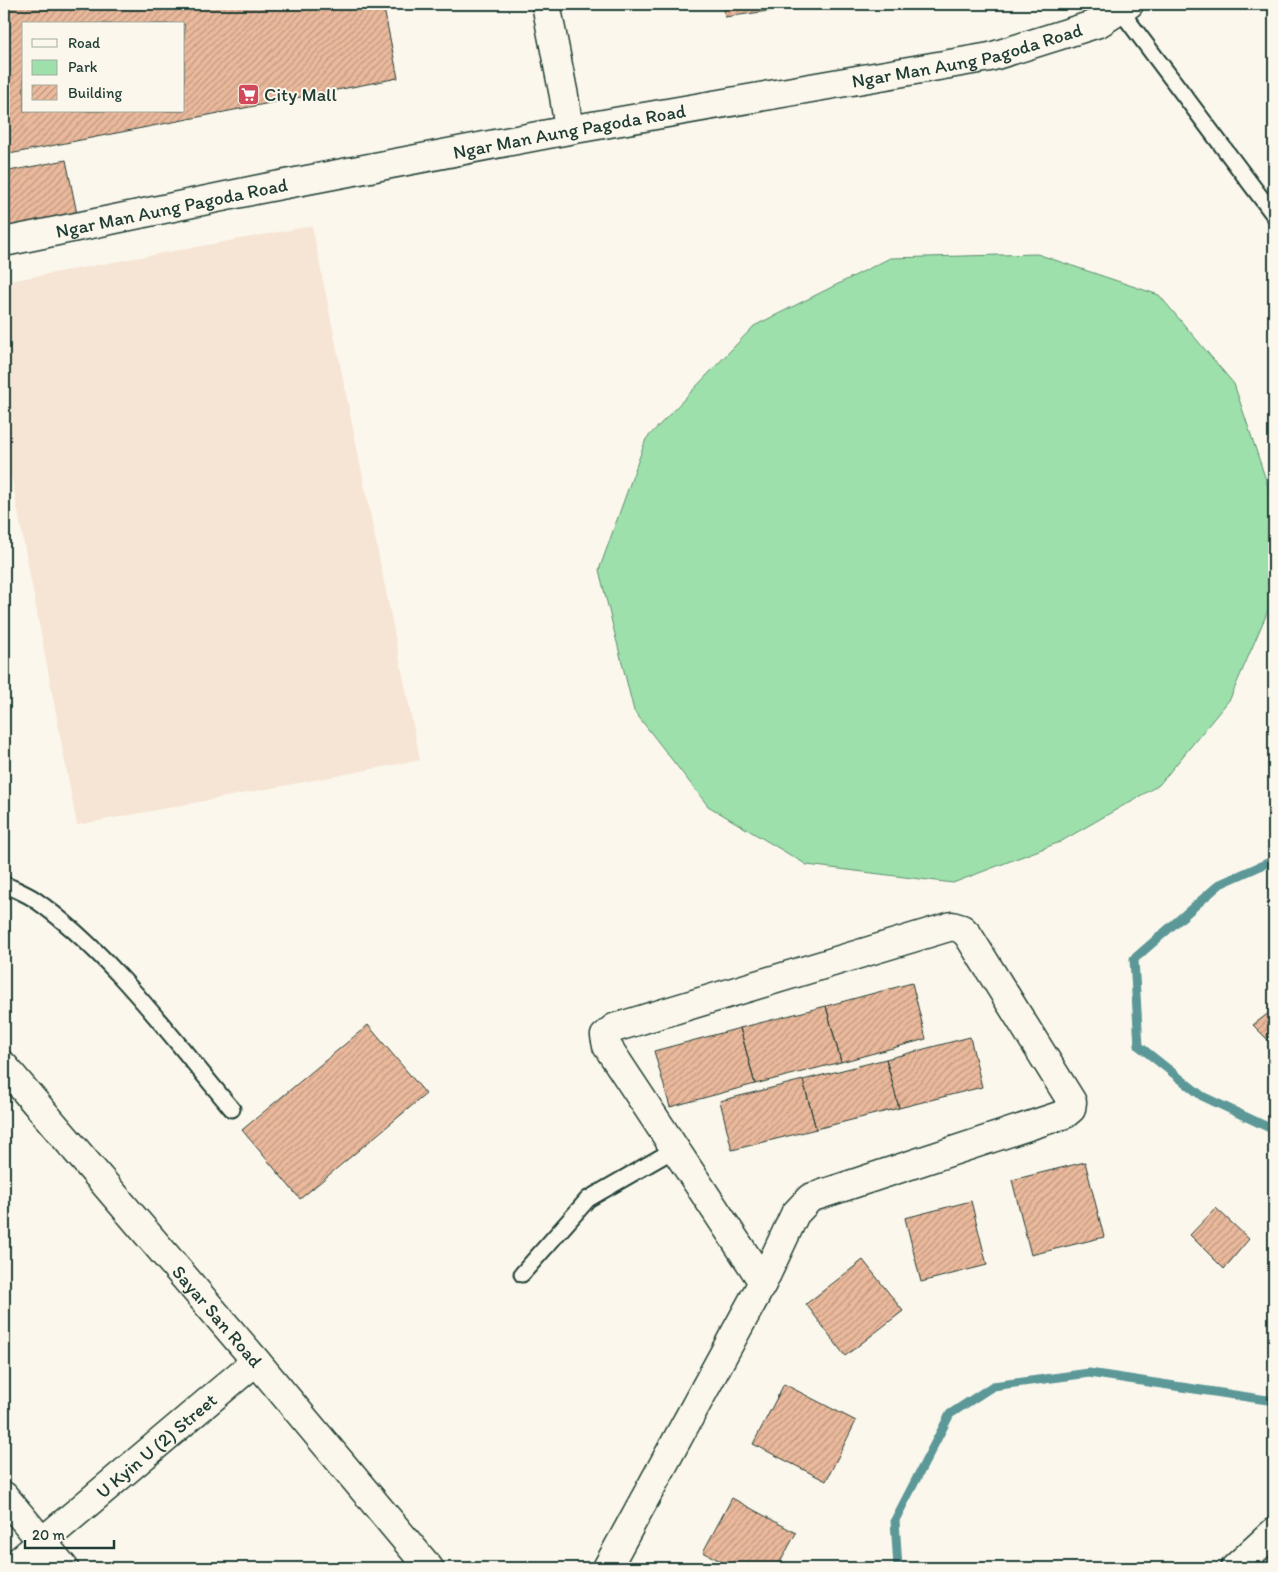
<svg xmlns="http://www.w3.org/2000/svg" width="1278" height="1572" font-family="Itim,sans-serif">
	<defs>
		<pattern id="building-hatch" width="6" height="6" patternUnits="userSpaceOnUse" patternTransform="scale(1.25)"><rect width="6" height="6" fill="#ebb99c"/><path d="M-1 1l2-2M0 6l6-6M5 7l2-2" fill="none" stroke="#be9880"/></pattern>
	</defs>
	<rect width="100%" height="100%" fill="#fbf7ec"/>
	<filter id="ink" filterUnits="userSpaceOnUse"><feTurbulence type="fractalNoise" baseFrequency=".02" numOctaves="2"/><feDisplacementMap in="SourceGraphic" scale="10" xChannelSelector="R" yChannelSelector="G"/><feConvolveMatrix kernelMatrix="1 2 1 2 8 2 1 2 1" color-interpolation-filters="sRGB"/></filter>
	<g filter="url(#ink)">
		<path fill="#f6e4d4" d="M312,226l108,534 -343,65 -73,-388v-155z"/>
		<path fill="#9de0ab" stroke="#5e8e70" d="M1037,254l122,41 75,89 34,102 5,113 -43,100 -71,86 -99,57 -107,41 -146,-18 -99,-59 -74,-95 -35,-141 47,-131 108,-113 136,-68z"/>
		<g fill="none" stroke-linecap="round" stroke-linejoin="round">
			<path stroke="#5c9898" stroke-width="9" d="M1274,860l-54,24 -86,75 5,87 63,50 72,34
				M898,1568l-3,-48 55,-106 43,-28 96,-13 185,28"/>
		</g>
		<path fill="url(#building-hatch)" stroke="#1f3d34" fill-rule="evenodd" d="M4,4h379l15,74 -394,77zM24,24h160v87h-160z
			M723,4h59l1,5 -58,8z
			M66,160l11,54 -73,13v-55z
			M912,983l14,56 -85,23 -15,-56z
			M826,1006l15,56 -86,22 -15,-56z
			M1274,1009v37l-21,-21z
			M368,1025l58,69 -126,105 -58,-69z
			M740,1028l15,56 -85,23 -16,-56z
			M970,1037l12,50 -83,21 -13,-49z
			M886,1059l13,49 -83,21 -13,-49z
			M803,1080l13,49 -84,21 -12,-49z
			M1085,1162l19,75 -73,18 -19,-75z
			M971,1201l16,64 -66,17 -16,-64z
			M1216,1208l33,31 -25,30 -34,-34z
			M863,1260l40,51 -58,45 -39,-52z
			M784,1384l72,37 -30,60 -73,-37z
			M732,1498l64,35 -19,35h-43l-31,-16z"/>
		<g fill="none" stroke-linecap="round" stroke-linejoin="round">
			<defs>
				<path id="service" d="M1120,10l154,205
					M4,884c10,5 21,9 30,15 76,53 138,139 198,210
					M522,1274l66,-75 87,-50"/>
				<g id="minor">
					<path d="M546,4l18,92 5,34"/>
					<path d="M4,1496l60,72"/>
					<path id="s1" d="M11,1568l245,-207"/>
					<path d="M607,1568l156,-286 32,-68 15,-16 255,-84 6,-5 1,-7 -104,-167 -6,-6 -10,-3 -338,102 -9,8 2,10 156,236"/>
					<path d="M1235,1568l39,-36"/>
				</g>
				<g id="secondary">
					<path id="s2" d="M4,242l261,-54 304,-58 421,-73 109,-34 30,-19"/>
					<path id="s3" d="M4,1066l252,295 173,207"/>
				</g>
			</defs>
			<use href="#service" stroke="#1f3d34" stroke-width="19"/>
			<use href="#minor" stroke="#1f3d34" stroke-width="31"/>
			<use href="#secondary" stroke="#1f3d34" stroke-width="31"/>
			<use href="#service" stroke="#fbf7ec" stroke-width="15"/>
			<use href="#minor" stroke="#fbf7ec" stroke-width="28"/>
			<use href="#secondary" stroke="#fbf7ec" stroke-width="28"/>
		</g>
	</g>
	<defs>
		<symbol id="supermarket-square" viewBox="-11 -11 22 22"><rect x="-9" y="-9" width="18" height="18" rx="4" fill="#d1495b" stroke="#fbf7ec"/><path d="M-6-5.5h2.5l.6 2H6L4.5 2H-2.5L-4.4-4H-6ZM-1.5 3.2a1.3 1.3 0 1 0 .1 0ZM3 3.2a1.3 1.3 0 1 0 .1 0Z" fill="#fff"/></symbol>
	</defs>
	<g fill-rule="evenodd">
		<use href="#supermarket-square" x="236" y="82" width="25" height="25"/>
	</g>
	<g text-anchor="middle" stroke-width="4" stroke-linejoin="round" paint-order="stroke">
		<g font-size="19" fill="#1f3d34" stroke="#fbf7ec">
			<text dy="7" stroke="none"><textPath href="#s2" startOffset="981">Ngar Man Aung Pagoda Road</textPath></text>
			<text dy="7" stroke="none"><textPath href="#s2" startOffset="576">Ngar Man Aung Pagoda Road</textPath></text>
			<text dy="7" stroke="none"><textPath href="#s2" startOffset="171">Ngar Man Aung Pagoda Road</textPath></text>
			<text dy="7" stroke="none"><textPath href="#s3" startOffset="329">Sayar San Road</textPath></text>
			<text dy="7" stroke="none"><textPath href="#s1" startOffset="190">U Kyin U (2) Street</textPath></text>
		</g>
		<g font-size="19" fill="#1f3d34" stroke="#fbf7ec" text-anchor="start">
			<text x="264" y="101">City Mall</text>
		</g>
	</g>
	<rect width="1278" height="1572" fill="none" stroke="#fbf7ec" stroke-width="20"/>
	<rect x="10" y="10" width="1258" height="1552" fill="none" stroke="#1f3d34" stroke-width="2" filter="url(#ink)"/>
	<rect x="22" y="22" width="162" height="90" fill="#fbf7ec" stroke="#a3ada2"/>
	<rect x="32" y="39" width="25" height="8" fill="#fbf7ec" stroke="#a3ada2"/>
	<text x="68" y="48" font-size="15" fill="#1f3d34">Road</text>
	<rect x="32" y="60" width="25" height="15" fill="#9de0ab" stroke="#a3ada2"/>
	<text x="68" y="72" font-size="15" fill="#1f3d34">Park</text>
	<rect x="32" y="85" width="25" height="15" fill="url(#building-hatch)" stroke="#a3ada2"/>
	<text x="68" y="98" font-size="15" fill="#1f3d34">Building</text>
	<path d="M25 1540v8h89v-8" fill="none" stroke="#1f3d34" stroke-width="2.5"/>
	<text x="32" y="1540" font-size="15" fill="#1f3d34" stroke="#fbf7ec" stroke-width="4" paint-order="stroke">20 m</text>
</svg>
